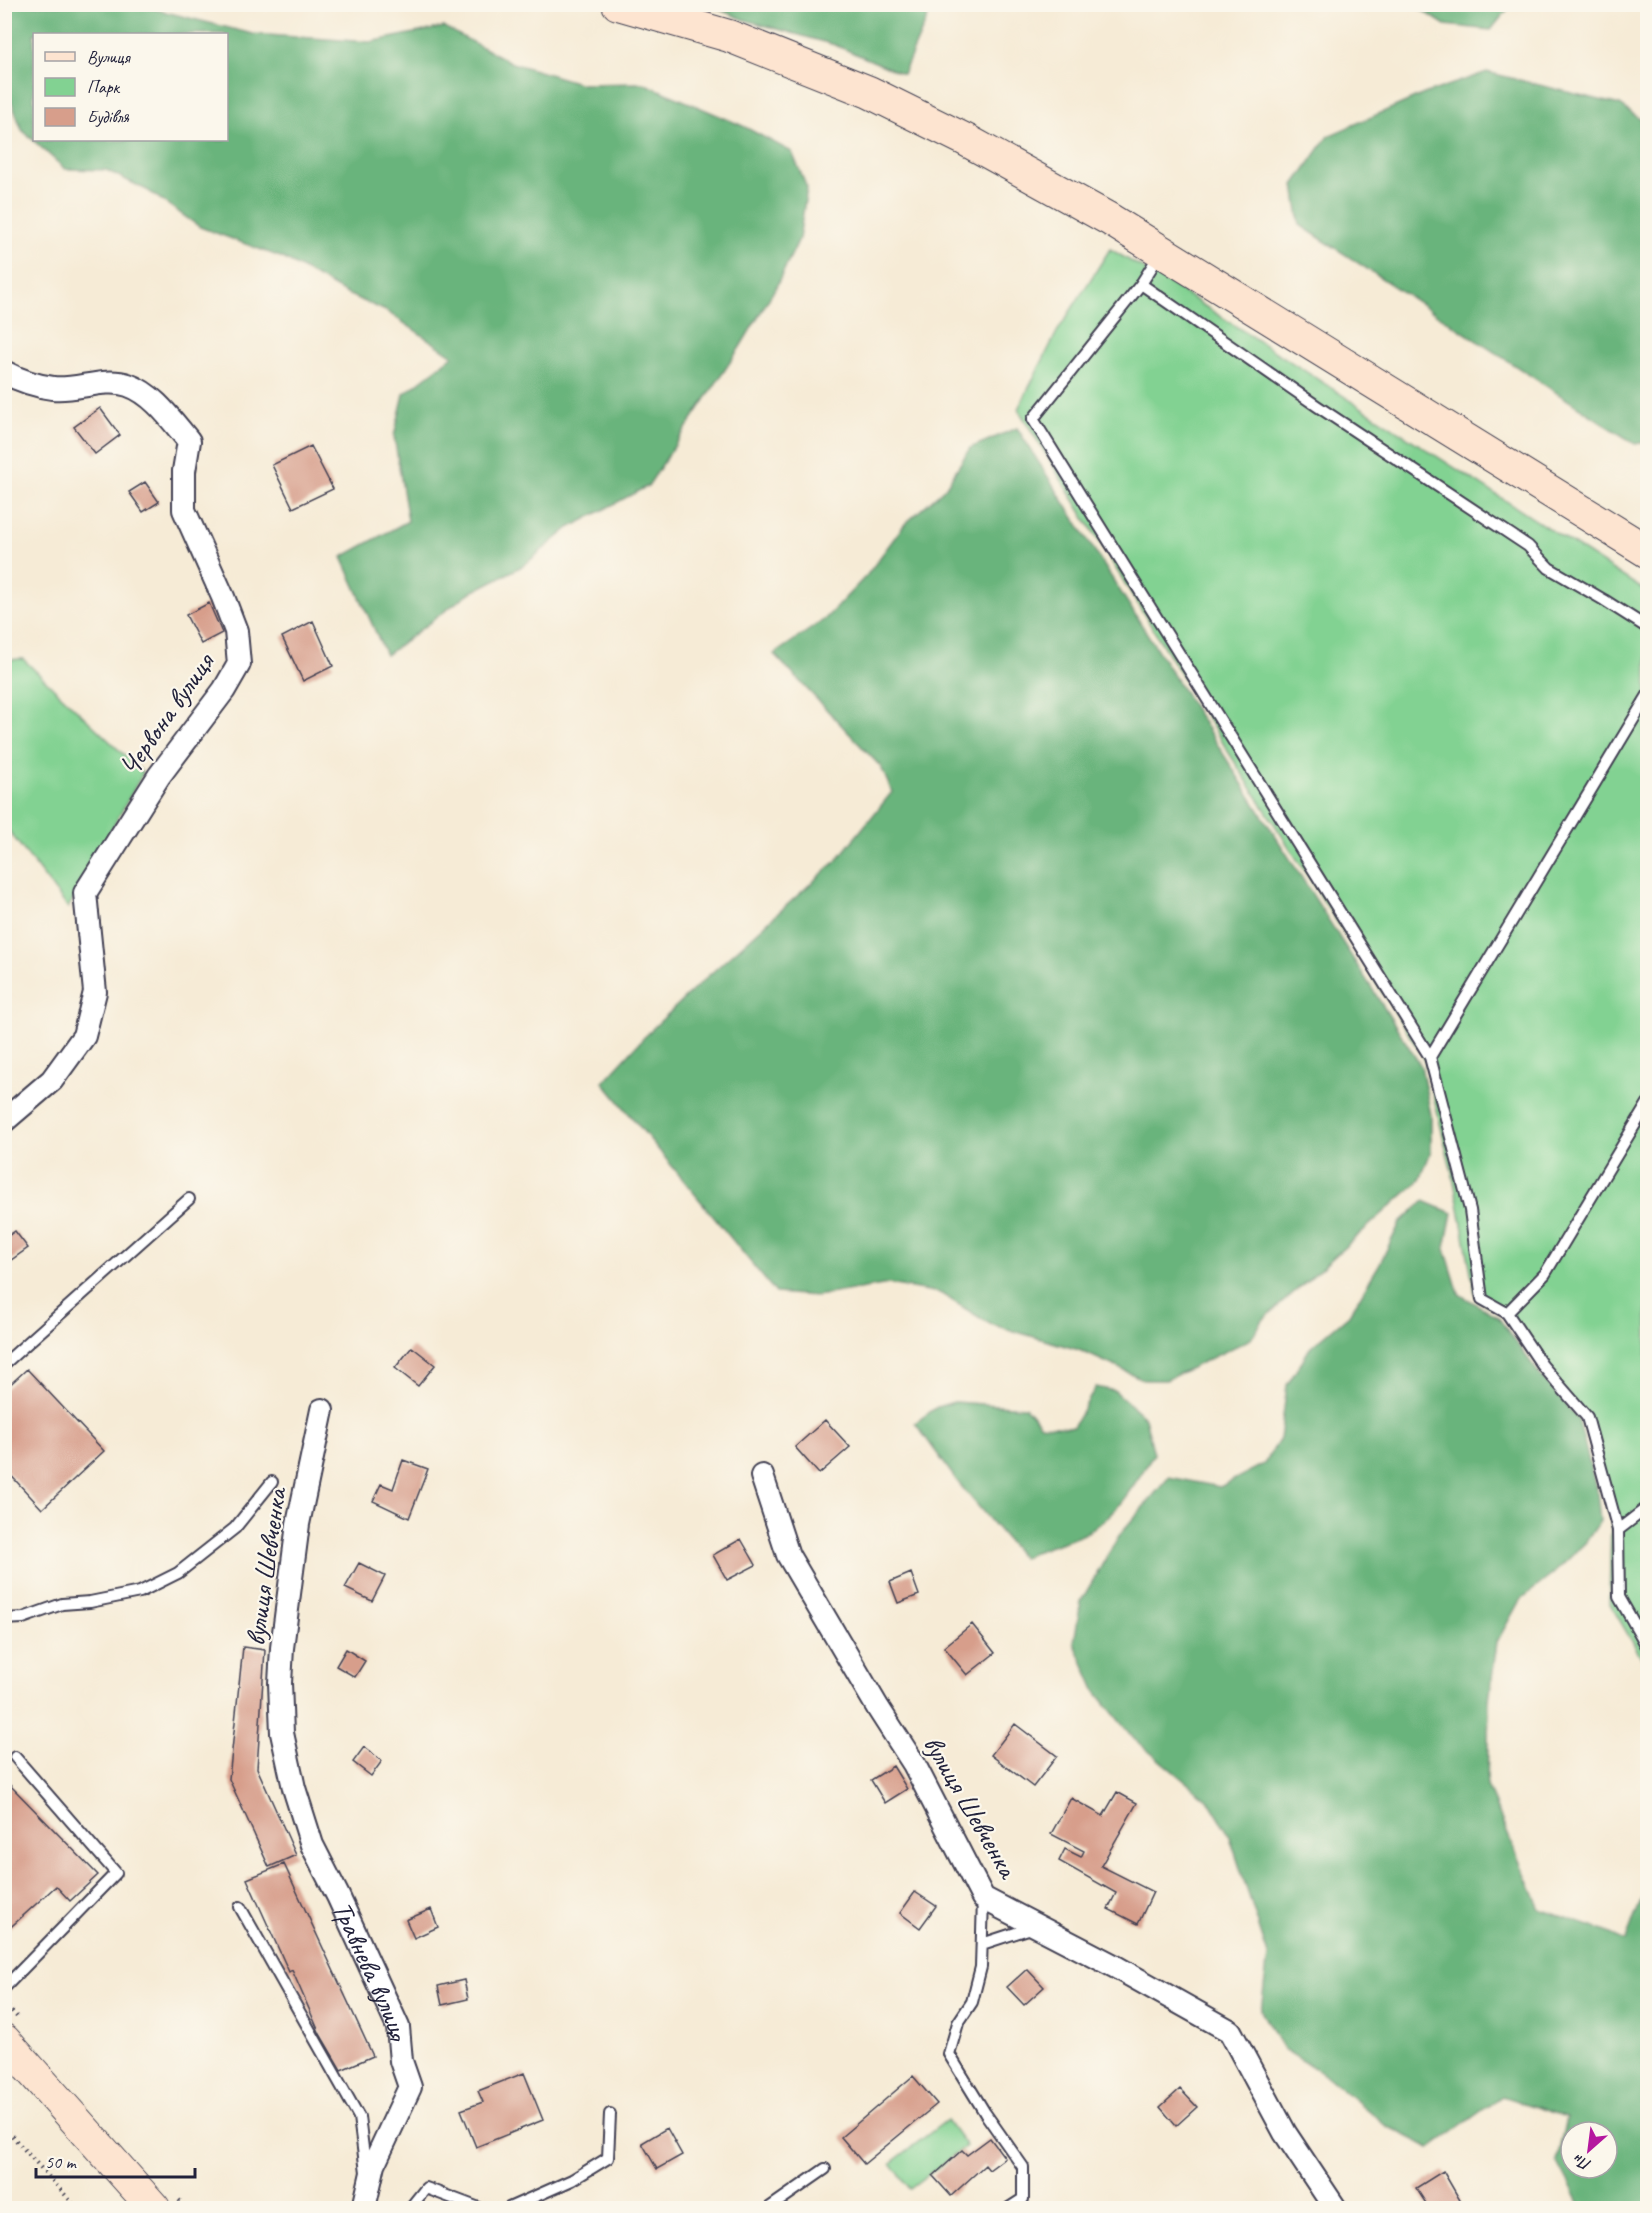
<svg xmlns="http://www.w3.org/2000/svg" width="1652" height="2213" font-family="Caveat,sans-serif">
	<rect width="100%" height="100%" fill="#fbf7ec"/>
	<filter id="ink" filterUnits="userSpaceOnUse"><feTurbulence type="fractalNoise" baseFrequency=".0167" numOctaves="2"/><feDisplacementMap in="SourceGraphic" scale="12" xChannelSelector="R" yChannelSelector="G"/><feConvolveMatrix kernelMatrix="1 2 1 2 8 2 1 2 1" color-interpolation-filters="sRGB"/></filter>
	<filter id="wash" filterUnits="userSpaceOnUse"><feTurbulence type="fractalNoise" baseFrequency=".008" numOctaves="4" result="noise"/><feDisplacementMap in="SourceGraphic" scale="24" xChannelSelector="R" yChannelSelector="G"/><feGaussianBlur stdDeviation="1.35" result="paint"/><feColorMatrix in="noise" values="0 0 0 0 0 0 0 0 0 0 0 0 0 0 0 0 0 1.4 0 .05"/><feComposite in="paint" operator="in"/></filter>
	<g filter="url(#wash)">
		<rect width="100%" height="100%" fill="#f6ebd6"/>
		<path fill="#82d292" stroke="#527a66" stroke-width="1.5" d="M1110,249l65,38 472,305v1075l-38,-65 2,-81 -27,-102 -76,-99 -9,-8 -23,-13 -23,-123 -29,-118 -195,-305 -211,-344 39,-77z
			M23,659l120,114 -75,135 -63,-82v-166z
			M947,2120l19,26 -56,43 -19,-26z"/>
		<path fill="#69b47c" stroke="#466b5c" stroke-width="1.5" fill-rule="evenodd" d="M114,5l36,3 103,26 117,8 74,-15 68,36 70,21 61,-1 100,43 49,26 15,36 -8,51 -23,48 -36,60 -92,139 -79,42 -45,37 -56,29 -82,61 -44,-98 66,-36 -14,-85 10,-42 49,-38 -67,-45 -39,-17 -64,-36 -83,-31 -53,-37 -41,-20 -41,-1 -43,-39 -17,-45v-80zM226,34v106h-192v-106z
			M708,5l225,-1v1l-30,69 -68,-29 -90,-25z
			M1414,5h97l-20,25 -46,-5z
			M1487,72l133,33 27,19v318l-12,2 -335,-219 -6,-40 34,-49 96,-42z
			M1017,428l404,638 10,49v36l-11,29 -157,140 -12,19 -85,41h-21l-66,-30 -89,-26 -50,-31 -51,-9 -73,12 -40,-3 -173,-211 47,-51 57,-54 129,-116 56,-69 -11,-25 -107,-113 51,-35 42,-44 37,-50 41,-37 25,-40z
			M1424,1201l28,12 -7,35 14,46 39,23 42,58 38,44 19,73 3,29 -14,21 -34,33 -32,25 -23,42 -8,59 -2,85 53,123 64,22 21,10 22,-55v322h-65l-25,-47 9,-44 -64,-21 -72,52 -43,-22 -64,-53 -40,-24 -22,-38 7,-56 -39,-121 -20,-33 -75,-62 -38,-47 -22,-50 7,-41 39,-67 49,-57 51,10 44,-23 16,-25 7,-54 23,-37 39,-33 30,-50 21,-42zM1571,2132h36v36h-36z
			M1096,1387l19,4 30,27 9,36c-20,30 -39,67 -75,82 -19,8 -38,12 -57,22l-65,-77 -42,-58 22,-16 17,-5 71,5 16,18 32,2z"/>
		<g id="blocks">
			<path fill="#d79e8b" d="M100,408l20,27 -25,19 -21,-27z
				M311,446l22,43 -40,19 -21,-43z
				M145,482l14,20 -16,10 -14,-20z
				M209,603l13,30 -21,11 -15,-29z
				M313,621l20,45 -30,15 -21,-44z
				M15,1231l13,17 -24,17v-26z
				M412,1347l23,18 -17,21 -23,-18z
				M27,1369l77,82 -62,58 -38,-41v-78z
				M825,1420l25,27 -31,27 -24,-27z
				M403,1460l25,9 -19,49 -36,-17 8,-17 12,5z
				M741,1539l15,26 -29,15 -14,-25z
				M359,1563l26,13 -13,25 -27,-13z
				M911,1573l8,22 -21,8 -8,-21z
				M972,1624l23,29 -28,22 -23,-28z
				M243,1647l22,3 -8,118 39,87 -27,12 -40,-88z
				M346,1649l19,12 -10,16 -19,-11z
				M1015,1724l42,32 -24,31 -42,-32z
				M364,1747l18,14 -11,15 -18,-14z
				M893,1766l14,23 -22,14 -14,-23z
				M4,1779l94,96 -28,26 -14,-15 -52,47z
				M1117,1792l20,11 -36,63 52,26 -15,32 -30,-15 8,-16 -57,-32 6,-12 16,8 3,-6 -33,-17 20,-36 32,18z
				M284,1864l89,192 -32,14 -21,-36 -28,-64 -3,2 -42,-93z
				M915,1892l21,14 -16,22 -20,-15z
				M431,1909l7,18 -24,11 -8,-18z
				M1027,1969l17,18 -20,18 -17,-18z
				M464,1980l4,19 -26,6 -4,-19z
				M524,2073l19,47 -67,27 -15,-37 22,-8 -5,-11z
				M913,2076l24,28 -73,60 -23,-27z
				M1180,2089l17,18 -21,19 -16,-19z
				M667,2128l15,27 -25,14 -15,-26z
				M990,2138l15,20 -16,12 -4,-5 -34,31 -18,-20 29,-26 5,5z
				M1443,2171l18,31 -11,6h-21l-13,-20z"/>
		</g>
	</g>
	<g filter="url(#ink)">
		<use href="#blocks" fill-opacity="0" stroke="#424052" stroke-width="1.5"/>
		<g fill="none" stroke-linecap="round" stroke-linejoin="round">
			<defs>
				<path id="lane" d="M1160,254l-19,30 -108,135 397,638 40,153 12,89 25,14 35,52 45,52 31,113 1,67 29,51
					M1141,284l176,122 211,140 21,22 55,32 44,28
					M1430,1057l218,-362
					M1507,1313l38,-39 103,-171
					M4,1364l185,-165
					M1618,1530l30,-23
					M4,1619l19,-1 39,-14 28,-2 50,-10 38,-19 57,-45 37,-46
					M983,1898l-2,69 -9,35 -14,21 -9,31 36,59 38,54v32l-14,9
					M240,1907l119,210 7,55
					M982,1944l52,-17
					M4,1988l112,-115 -101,-116
					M410,2208l16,-20 53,20
					M509,2208l63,-28 36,-22 2,-44
					M769,2208l56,-39"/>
				<g id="street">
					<path d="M4,372c15,8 33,14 49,16 23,3 51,-11 75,-3 26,9 44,36 61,56l-5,30v39l39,87 13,34 3,33 -15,26 -65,86 -74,117 10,99 -11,44 -32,44 -48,41"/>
					<path id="s1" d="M322,1410l-24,114 -16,124 -2,35 2,50 12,55 18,57 26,51 60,131 3,34 9,26 -36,77 -10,44"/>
					<path d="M762,1476l26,79 90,153 36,56 69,134 131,68 116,65 55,102 50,75"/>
				</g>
				<path id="secondary" d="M618,4l111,32 140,56 97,48 143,79 539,333
					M4,2040l150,168"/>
			</defs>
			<use href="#lane" stroke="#424052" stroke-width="14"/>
			<use href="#street" stroke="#424052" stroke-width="26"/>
			<use href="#secondary" stroke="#424052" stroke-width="34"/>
			<path stroke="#424052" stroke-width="4" stroke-dasharray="1.5 4.5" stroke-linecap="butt" d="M4,2002l13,15
				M4,2127l73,81
				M179,2200l8,8"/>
			<use href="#lane" stroke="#fff" stroke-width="10"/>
			<use href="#street" stroke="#fff" stroke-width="22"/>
			<use href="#secondary" stroke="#fde4d0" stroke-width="32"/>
		</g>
	</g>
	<g text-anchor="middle" stroke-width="4.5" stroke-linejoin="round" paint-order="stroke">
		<g font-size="28" fill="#22223b" stroke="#fbf7ec">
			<text transform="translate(166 714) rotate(-55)" y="10">Червона вулиця</text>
			<text transform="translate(265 1567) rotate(-82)" y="10">вулиця Шевченка</text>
			<text transform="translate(971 1806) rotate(60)" y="10">вулиця Шевченка</text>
			<text dy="10" stroke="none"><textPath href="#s1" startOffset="582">Травнева вулиця</textPath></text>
		</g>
	</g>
	<rect width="1652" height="2213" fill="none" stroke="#fbf7ec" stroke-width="24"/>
	<rect x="33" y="33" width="195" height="108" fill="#fbf7ec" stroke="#a4a2a5" stroke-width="1.5"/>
	<rect x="45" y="52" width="30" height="9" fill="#fde4d0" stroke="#a4a2a5" stroke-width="1.5"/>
	<text x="87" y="63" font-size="18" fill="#22223b">Вулиця</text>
	<rect x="45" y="78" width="30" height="18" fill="#82d292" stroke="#a4a2a5" stroke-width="1.5"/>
	<text x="87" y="93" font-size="18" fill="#22223b">Парк</text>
	<rect x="45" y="108" width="30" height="18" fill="#d79e8b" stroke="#a4a2a5" stroke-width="1.5"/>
	<text x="87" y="123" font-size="18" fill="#22223b">Будівля</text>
	<g transform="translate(1589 2150) rotate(208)"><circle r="28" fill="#fbf7ec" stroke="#a4a2a5" stroke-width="1.5"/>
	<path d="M0-4.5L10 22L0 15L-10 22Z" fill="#b5179e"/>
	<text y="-9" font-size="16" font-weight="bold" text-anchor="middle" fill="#22223b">Пн</text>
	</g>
	<path d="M36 2168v9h159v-9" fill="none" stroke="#22223b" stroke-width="3"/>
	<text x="45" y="2168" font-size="18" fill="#22223b" stroke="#fbf7ec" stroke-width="4.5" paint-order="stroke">50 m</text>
</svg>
